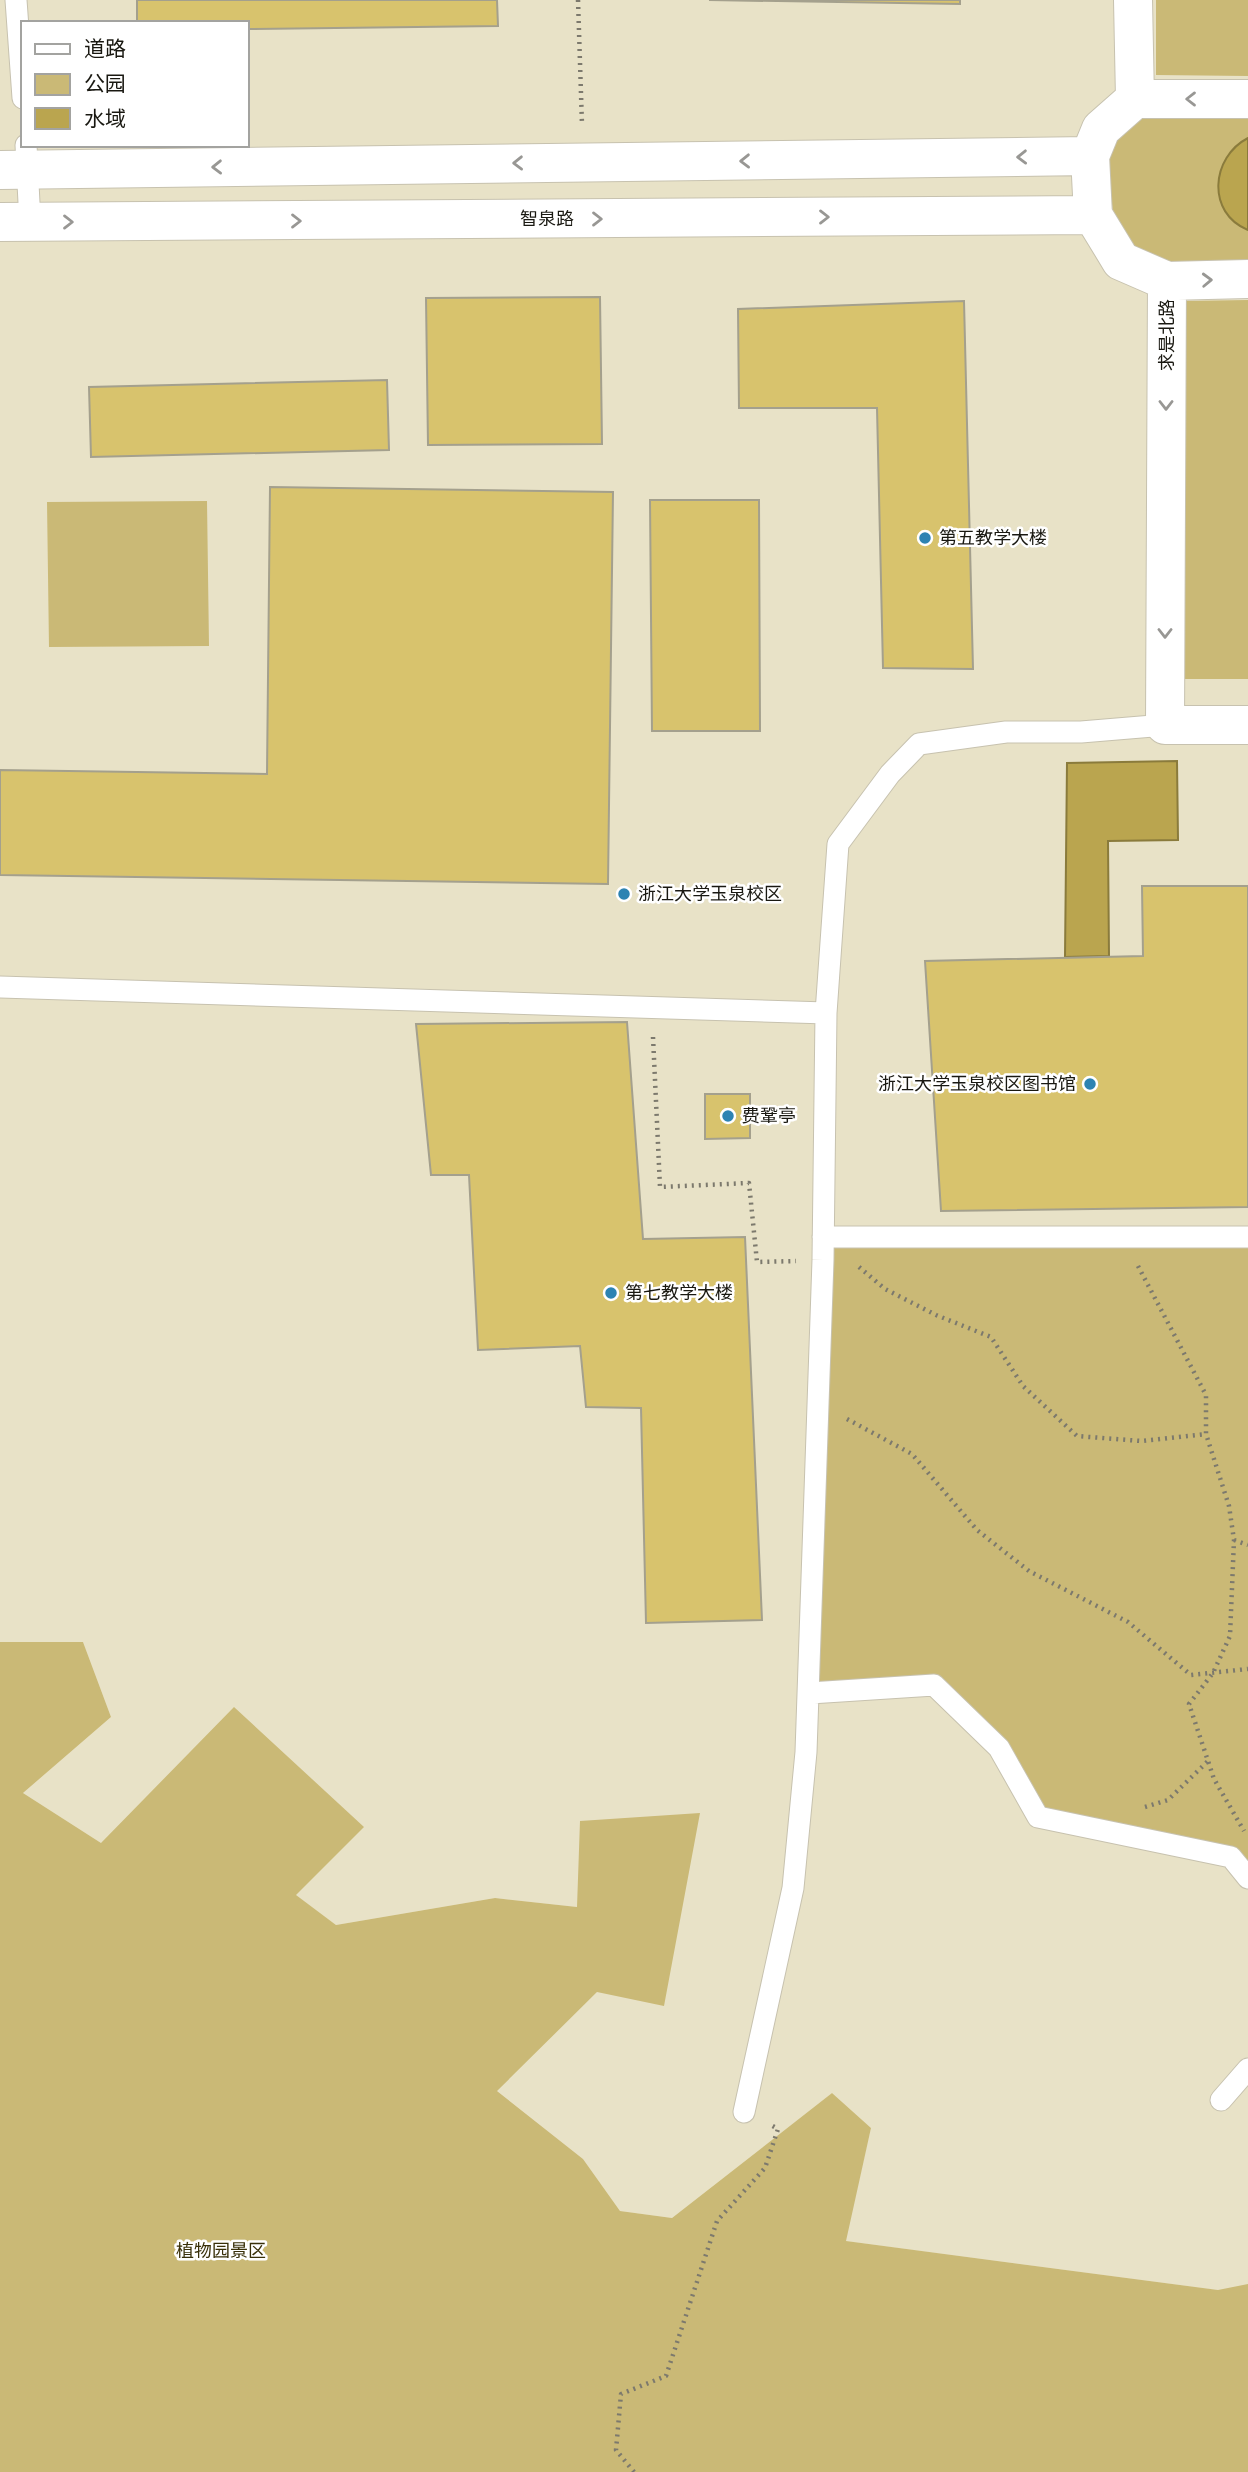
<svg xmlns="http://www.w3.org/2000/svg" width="1248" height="2472" font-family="Signika,'Noto Sans SC',sans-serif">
	<rect width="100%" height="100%" fill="#efead7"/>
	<path fill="#e8e2c7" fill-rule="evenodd" d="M0,0h1248v2294l-403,-53 26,-113 -39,-35 -160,125 -52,-7 -37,-52 -87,-69 101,-98 -20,-85 -82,-9 -159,27 -41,-30 -194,-52 -78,-50 88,-76 -28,-75h-83zM23,23h224v122h-224z"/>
	<path fill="#cab976" d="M1156,0h92v76l-92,-1z
		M1248,110v152l-83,1 -32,-12 -20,-39 -6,-49 3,-28 31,-24z
		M1248,300v379h-63v-378z
		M207,501l2,145 -160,1 -2,-145z
		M823,1237h425v641l-17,-21 -193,-40 -39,-69 -65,-63 -124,8z
		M0,1642h83l28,75 -88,76 78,50 133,-136 130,120 -68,68 40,30 159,-27 82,9 3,-86 120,-8 -36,193 -67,-14 -100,99 86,68 37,52 52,7 160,-125 39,35 -25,113 372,49 30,-6v188h-1248z"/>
	<path fill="#baa54f" stroke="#8a7b3c" stroke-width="2" d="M1248,138v92c-42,-17 -37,-73 0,-92z
		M1177,761l1,79 -70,1 1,115 -44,1 2,-194z"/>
	<path fill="#d8c36d" stroke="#a4a08d" stroke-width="2" d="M137,0h360l1,26 -251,3v-6h-110z
		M709,0h251v4z
		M600,297l2,147 -174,1 -2,-147z
		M964,301l9,368 -90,-1 -6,-260h-138l-1,-99z
		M387,380l2,70 -298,7 -2,-70z
		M270,487l343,5 -5,392 -608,-9v-105l267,4z
		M650,500h109l1,231h-108z
		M1142,886h106v321l-307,4 -16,-250 218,-5z
		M627,1022l16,217 102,-2 17,383 -116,3 -5,-215 -55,-1 -6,-61 -102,4 -9,-175h-38l-15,-151z
		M705,1094h45v44l-45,1z"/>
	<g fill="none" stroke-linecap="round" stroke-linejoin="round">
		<defs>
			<path id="lane" d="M16,0l7,98
				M26,145l4,77
				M0,987l826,26
				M823,1237h425
				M810,1693l124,-8 65,63 39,69 193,40 17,21
				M1221,2100l27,-31
				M744,2112l49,-224 13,-136 17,-492 3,-247 12,-169 52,-70 29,-30 87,-12h75l84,-7"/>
			<path id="street" d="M1133,0l2,99 -34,30 -11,27 3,59 28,46 46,20 -2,444h83
				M1135,99h113
				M0,170l1090,-14
				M0,222l1093,-7
				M1167,281l81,-2"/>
		</defs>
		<use href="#lane" stroke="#c7c2af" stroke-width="23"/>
		<use href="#street" stroke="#c7c2af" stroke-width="40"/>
		<path stroke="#7c796d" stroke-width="4.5" stroke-dasharray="2 5" stroke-linecap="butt" d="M578,0l4,125
			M653,1037l7,150 89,-4 8,79 39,-1
			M1138,1266l68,129v39l23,72 5,34 -4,96 -17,37 -24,31 25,75 30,52
			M859,1267l26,22 51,26 55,22 32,49 54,50 64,5 65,-7
			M847,1419l65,35 65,76 52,41 99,51 63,53 57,-6
			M1234,1540l14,5
			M1145,1807l23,-7 40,-39
			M634,2472l-18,-22 5,-56 45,-18 51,-155 48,-53 13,-39 -9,-5"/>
		<use href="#lane" stroke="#fff" stroke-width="21"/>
		<use href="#street" stroke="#fff" stroke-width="38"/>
	</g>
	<defs><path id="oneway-chevron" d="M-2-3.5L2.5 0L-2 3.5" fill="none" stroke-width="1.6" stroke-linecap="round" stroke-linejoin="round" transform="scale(1.75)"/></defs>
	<g stroke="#989794">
		<use href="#oneway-chevron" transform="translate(1191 99) rotate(-180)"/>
		<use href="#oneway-chevron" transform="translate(1022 157) rotate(179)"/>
		<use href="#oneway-chevron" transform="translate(745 161) rotate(179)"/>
		<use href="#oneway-chevron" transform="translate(518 163) rotate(179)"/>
		<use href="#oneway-chevron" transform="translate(217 167) rotate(179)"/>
		<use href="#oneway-chevron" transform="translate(824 217)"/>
		<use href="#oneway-chevron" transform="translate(597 219)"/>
		<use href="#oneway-chevron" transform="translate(296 221)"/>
		<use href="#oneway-chevron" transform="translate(68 222)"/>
		<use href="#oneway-chevron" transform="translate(1207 280) rotate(-2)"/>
		<use href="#oneway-chevron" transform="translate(1166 405) rotate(90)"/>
		<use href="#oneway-chevron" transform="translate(1165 633) rotate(90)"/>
	</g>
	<g fill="#2d83b2" stroke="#fff" stroke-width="2.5">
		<circle cx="925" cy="538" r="7"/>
		<circle cx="624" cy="894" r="7"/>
		<circle cx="1090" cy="1084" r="7"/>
		<circle cx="728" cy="1116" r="7"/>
		<circle cx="611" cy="1293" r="7"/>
	</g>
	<g text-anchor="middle" stroke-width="5" stroke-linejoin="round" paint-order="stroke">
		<g font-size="18" fill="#191811" stroke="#fff">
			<text x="547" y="225">智泉路</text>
			<text transform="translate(1167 335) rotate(-90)" y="6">求是北路</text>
		</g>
		<g font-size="18" fill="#191811" stroke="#fff" text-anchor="start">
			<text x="939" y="544">第五教学大楼</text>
			<text x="638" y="900">浙江大学玉泉校区</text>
			<text x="1076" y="1090" text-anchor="end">浙江大学玉泉校区图书馆</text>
			<text x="742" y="1122">费鞏亭</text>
			<text x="625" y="1299">第七教学大楼</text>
		</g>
		<g font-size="18" fill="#393009" stroke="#fff">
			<text x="221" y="2257">植物园景区</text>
		</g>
	</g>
	<rect x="21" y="21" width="228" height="126" fill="#ffffff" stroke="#a3a3a0" stroke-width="2"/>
	<rect x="35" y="44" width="35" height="10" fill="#ffffff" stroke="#a3a3a0" stroke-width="2"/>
	<text x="84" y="56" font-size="21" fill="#191811">道路</text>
	<rect x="35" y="74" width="35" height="21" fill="#cab976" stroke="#a3a3a0" stroke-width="2"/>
	<text x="84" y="91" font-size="21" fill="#191811">公园</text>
	<rect x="35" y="108" width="35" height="21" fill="#baa54f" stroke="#a3a3a0" stroke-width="2"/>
	<text x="84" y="126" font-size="21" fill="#191811">水域</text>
</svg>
